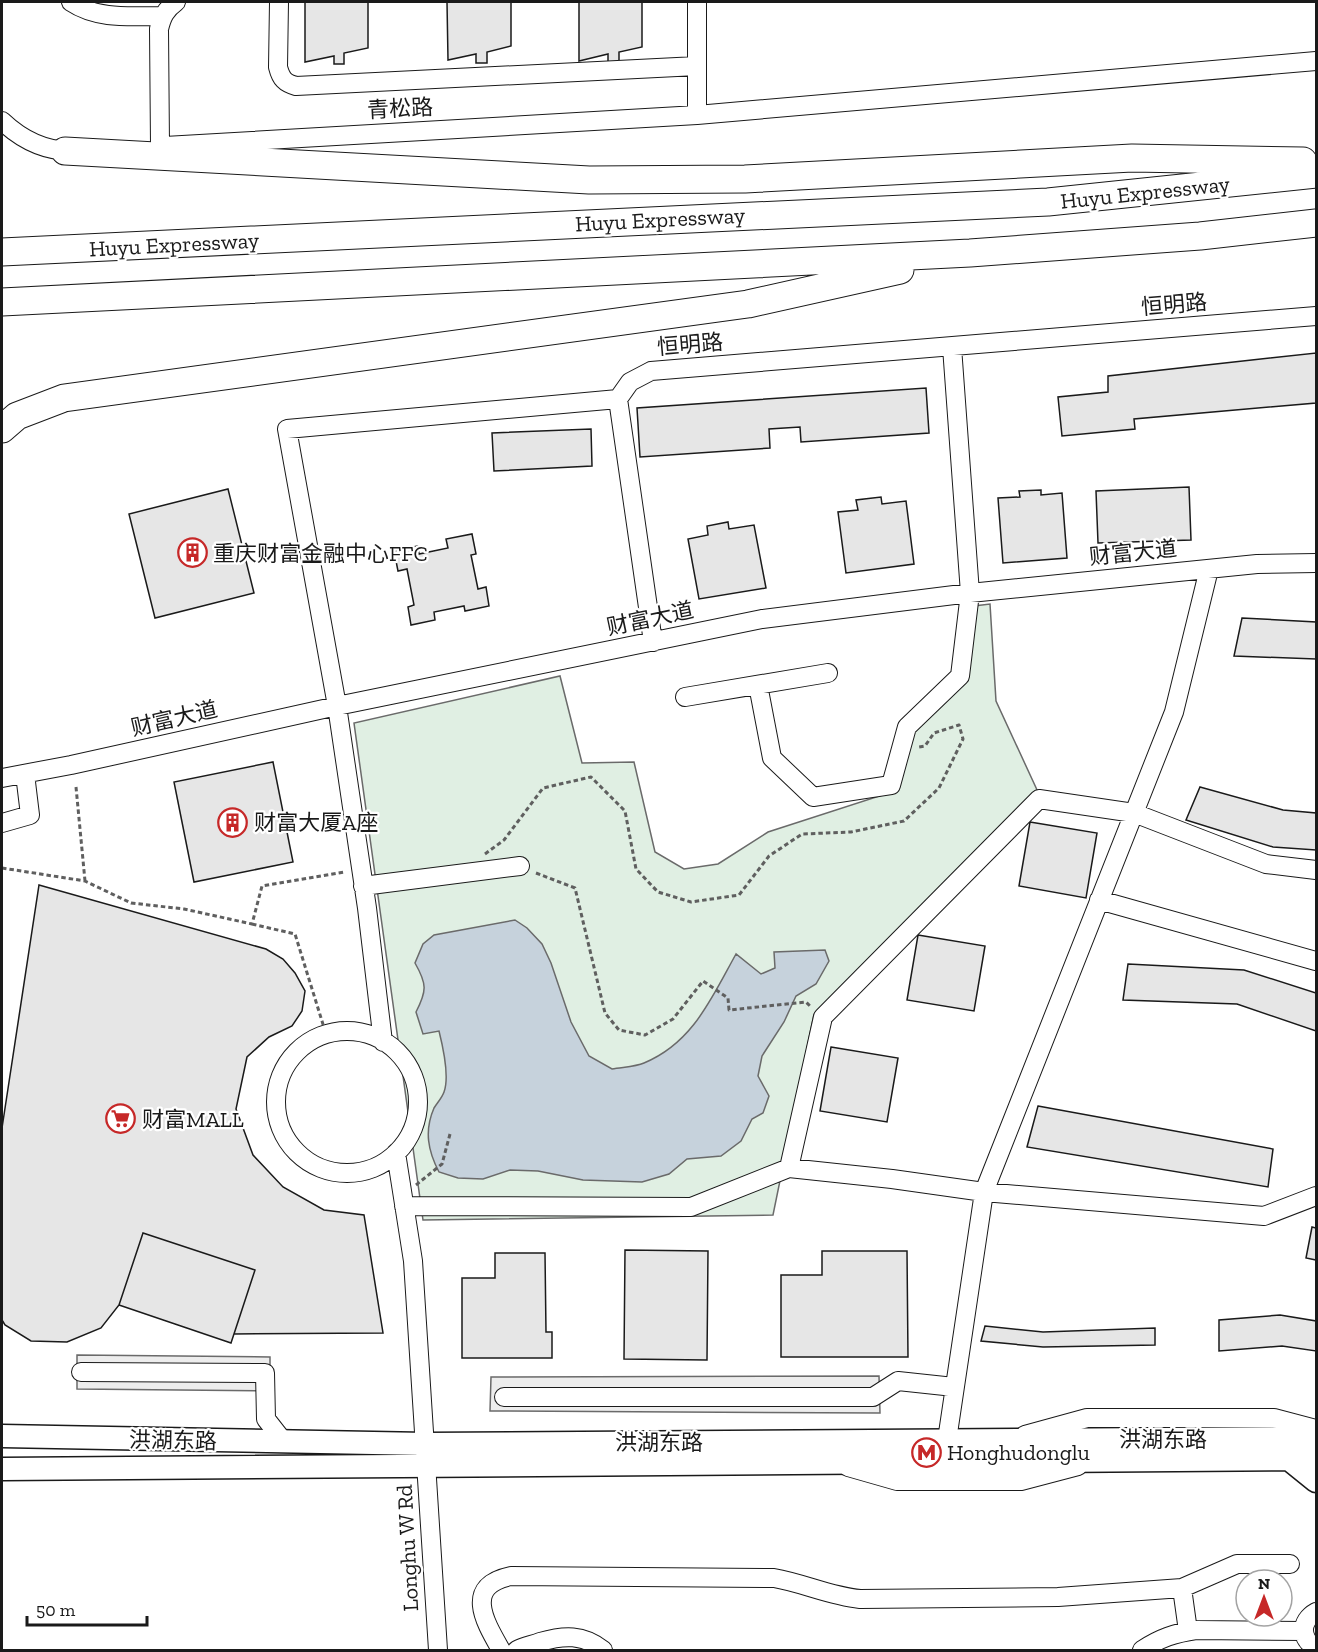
<svg xmlns="http://www.w3.org/2000/svg" width="1318" height="1652" font-family="'Zilla Slab','Noto Sans SC',serif">
	<rect width="100%" height="100%" fill="#fff"/>
	<path fill="#e0efe3" stroke="#6a6a6a" stroke-width="1.5" d="M990,604l6,97 42,91 -224,222 -41,201 -350,5 -69,-497 206,-47 22,87 52,-1 21,90 29,17 34,-5 50,-32 127,-41 17,-63 54,-52 8,-70z"/>
	<path fill="#ededed" stroke="#6a6a6a" stroke-width="1.5" d="M77,1355l193,2v34l-193,-2z
		M879,1376l1,37 -390,-2 1,-34z"/>
	<path fill="#c6d2dc" stroke="#6a6a6a" stroke-width="1.5" d="M515,920l12,8 15,16 9,19 20,59 18,34 23,13c10,-2 23,-2 32,-6 49,-20 68,-66 92,-109l25,20 14,-6 -1,-16 51,-2 4,11 -13,23 -20,12 -12,26 -22,34 -4,20 11,20 -6,17 -11,6 -11,22 -20,15 -34,3 -18,15 -27,8 -59,-2 -45,-9 -28,-1 -27,9 -25,-1 -19,-6c-11,-21 -15,-41 -5,-64 3,-5 8,-10 10,-16 6,-16 -1,-45 -5,-61l-16,3 -7,-22c11,-21 11,-28 -1,-49l8,-19 11,-9z"/>
	<path fill="#e6e6e6" stroke="#1a1a1a" stroke-width="1.5" d="M305,2h63v46l-24,5v11h-10v-8l-29,6z
		M447,2h64v44l-24,6v11h-11v-9l-28,6z
		M579,2h63v45l-23,5v11h-11v-9l-29,7z
		M1316,353v50l-182,16 1,10 -73,7 -4,-39 50,-5v-16z
		M926,388l3,45 -128,9 -1,-15 -31,2 1,19 -130,9 -3,-49z
		M591,429l1,37 -98,5 -2,-38z
		M1189,487l2,53 -93,3 -2,-52z
		M228,489l26,104 -99,25 -26,-104z
		M1041,490v5l21,-2 5,65 -64,5 -5,-65 22,-1 -1,-6z
		M881,497l1,7 24,-3 8,63 -68,9 -8,-61 20,-2 -2,-10z
		M728,522l1,7 25,-4 12,63 -67,11 -11,-60 20,-4 -1,-9z
		M472,534l4,20 -5,1 7,34 8,-2 3,19 -24,5 -1,-5 -30,6 1,8 -24,5 -3,-18 6,-2 -7,-36 -9,2 -4,-20 24,-5 1,8 29,-6 -2,-9z
		M1242,618l74,4v37l-82,-3z
		M273,762l20,100 -99,20 -20,-100z
		M1200,787l83,23 33,3v37l-43,-3 -87,-27z
		M1030,822l67,11 -11,65 -67,-12z
		M39,885l227,64 17,10 12,14 10,18 -3,20 -10,15 -23,11 -22,20 -11,52 17,46 30,32 41,23 40,5 19,118 -149,1 21,-64 -112,-37 -24,72 -18,23 -34,14 -36,-1 -26,-16 -3,-5v-192z
		M918,935l67,11 -11,65 -67,-11z
		M1128,964l116,6 72,23v38l-79,-27 -114,-4z
		M831,1047l67,11 -11,64 -67,-11z
		M1038,1106l235,43 -5,38 -241,-40z
		M1312,1227l4,1v32l-10,-2z
		M143,1233l112,37 -24,73 -112,-38z
		M625,1250l83,1 -1,109 -83,-1z
		M822,1251h85l1,106h-127v-82h41z
		M495,1253h50l1,79h6v26h-90v-80h33z
		M1280,1315l36,6v30l-34,-5 -63,5v-31z
		M985,1326l58,6 112,-4v17l-112,2 -62,-6z"/>
	<g fill="none" stroke-linecap="round" stroke-linejoin="round">
		<defs>
			<path id="minor" d="M71,2c27,18 60,14 91,14
				M279,2l-1,65c3,12 7,16 18,19l401,-20
				M697,115v-113
				M2,121c20,19 44,31 73,30
				M160,146l-1,-117c3,-12 6,-19 17,-27
				M165,146l532,-31 619,-54
				M618,399l35,243
				M758,685l14,73 41,39 78,-12 16,-58 53,-51 10,-83 -18,-246
				M685,697l143,-24
				M2,778l69,-13 266,-59 425,-87 208,-26 287,-29 59,-1
				M2,823l28,-8 -5,-41
				M363,886l157,-20
				M1099,900l217,61
				M276 1102a71 71 0 1 1 142 0a71 71 0 1 1-142 0Z
				M383,1042l-16,-134 -30,-202 -50,-277 331,-30 12,-17 21,-11 665,-55
				M396,1153l17,108 25,389
				M789,1168l34,-151 216,-218 95,14 132,51 50,6
				M404,1206l287,1 98,-39 103,11 92,13 280,24 52,-20
				M81,1372l184,1 1,46 18,23
				M504,1397h369l25,-16 56,6
				M1025,1435l62,-17h187l42,11
				M947,1440l37,-248 190,-480 35,-143
				M848,1467l49,14h124l57,-15
				M1182,1588l6,43
				M1316,1612c-16,9 -16,27 0,36
				M501,1650c-16,-28 -38,-64 10,-74l263,2c29,5 56,18 86,21l198,-2 124,-9 55,-24h53
				M517,1650c7,-4 15,-5 23,-8 24,-7 43,-8 63,8
				M1142,1650c18,-12 33,-17 54,-20l108,1"/>
			<path id="major" d="M2,1436l424,8 890,-6
				M1290,1460l26,21
				M2,1469l1314,-10"/>
			<path id="highway" d="M65,151l524,29 156,-1 387,-21 171,3
				M2,252l1046,-50 268,-28
				M2,302l968,-49 230,-17 116,-13
				M2,429l15,-13 47,-18 684,-94 152,-34"/>
		</defs>
		<use href="#minor" stroke="#1a1a1a" stroke-width="20"/>
		<use href="#major" stroke="#1a1a1a" stroke-width="25"/>
		<use href="#highway" stroke="#1a1a1a" stroke-width="29"/>
		<path stroke="#5f5f5f" stroke-width="3" stroke-dasharray="4.5 3" stroke-linecap="butt" d="M76,787l9,94
			M485,854l19,-14 39,-52 48,-11 34,34 11,58 22,23 33,10 48,-7 30,-39 33,-22 49,-2 53,-11 35,-33 24,-49 -4,-14 -25,8 -9,13 -6,1
			M2,868l83,13 46,22 53,6 68,15 10,-38 82,-14
			M536,873l39,15 30,125 14,17 26,5 28,-16 30,-38 25,17 1,12 77,-8 5,5
			M252,924l43,10 31,100
			M416,1185l26,-21 8,-30"/>
		<use href="#minor" stroke="#fff" stroke-width="18"/>
		<use href="#major" stroke="#fff" stroke-width="22"/>
		<use href="#highway" stroke="#fff" stroke-width="27"/>
	</g>
	<defs>
		<symbol id="building-ring" viewBox="-11 -11 22 22"><circle r="9.5" fill="#fff" stroke="#c62828" stroke-width="1.5"/><path d="M-4-6H4V6H1V3H-1V6H-4ZM-2.5-4.3h1.7v1.8h-1.7ZM.8-4.3h1.7v1.8H.8ZM-2.5-1h1.7V.8h-1.7ZM.8-1h1.7V.8H.8Z" fill="#c62828"/></symbol>
		<symbol id="supermarket-ring" viewBox="-11 -11 22 22"><circle r="9.5" fill="#fff" stroke="#c62828" stroke-width="1.5"/><path d="M-6-5.5h2.5l.6 2H6L4.5 2H-2.5L-4.4-4H-6ZM-1.5 3.2a1.3 1.3 0 1 0 .1 0ZM3 3.2a1.3 1.3 0 1 0 .1 0Z" fill="#c62828"/></symbol>
		<symbol id="metro-ring" viewBox="-11 -11 22 22"><circle r="9.5" fill="#fff" stroke="#c62828" stroke-width="1.5"/><path d="M-5.5 5V-5H-3L0 0L3-5H5.5V5H3V-.5L0 4L-3-.5V5Z" fill="#c62828"/></symbol>
	</defs>
	<g fill-rule="evenodd">
		<use href="#building-ring" x="176" y="536" width="33" height="33"/>
		<use href="#building-ring" x="216" y="806" width="33" height="33"/>
		<use href="#supermarket-ring" x="104" y="1102" width="33" height="33"/>
		<use href="#metro-ring" x="910" y="1436" width="33" height="33"/>
	</g>
	<g text-anchor="middle" stroke-width="4.5" stroke-linejoin="round" paint-order="stroke">
		<g font-size="22" fill="#1a1a1a" stroke="#fff">
			<text transform="translate(400 108) rotate(-3)" y="8">青松路</text>
			<text transform="translate(1145 192) rotate(-6)" y="8">Huyu Expressway</text>
			<text transform="translate(660 219) rotate(-3)" y="8">Huyu Expressway</text>
			<text transform="translate(174 244) rotate(-3)" y="8">Huyu Expressway</text>
			<text transform="translate(1174 304) rotate(-5)" y="8">恒明路</text>
			<text transform="translate(690 344) rotate(-5)" y="8">恒明路</text>
			<text transform="translate(1133 552) rotate(-6)" y="8">财富大道</text>
			<text transform="translate(650 618) rotate(-12)" y="8">财富大道</text>
			<text transform="translate(174 718) rotate(-13)" y="8">财富大道</text>
			<text x="1163" y="1447">洪湖东路</text>
			<text transform="translate(173 1440) rotate(1)" y="8">洪湖东路</text>
			<text x="659" y="1450">洪湖东路</text>
			<text transform="translate(407 1548) rotate(-93)" y="8">Longhu W Rd</text>
		</g>
		<g font-size="22" fill="#1a1a1a" stroke="#fff" text-anchor="start">
			<text x="213" y="561">重庆财富金融中心FFC</text>
			<text x="254" y="830">财富大厦A座</text>
			<text x="142" y="1127">财富MALL</text>
			<text x="947" y="1460">Honghudonglu</text>
		</g>
	</g>
	<rect width="1318" height="1652" fill="none" stroke="#1a1a1a" stroke-width="6"/>
	<g transform="translate(1264 1598)"><circle r="28" fill="#ffffff" stroke="#a3a3a3" stroke-width="1.5"/>
	<path d="M0-4.5L10 22L0 15L-10 22Z" fill="#c62828"/>
	<text y="-9" font-size="16" font-weight="bold" text-anchor="middle" fill="#1a1a1a">N</text>
	</g>
	<path d="M27 1616v9h120v-9" fill="none" stroke="#1a1a1a" stroke-width="3"/>
	<text x="36" y="1616" font-size="18" fill="#1a1a1a" stroke="#ffffff" stroke-width="4.5" paint-order="stroke">50 m</text>
</svg>
